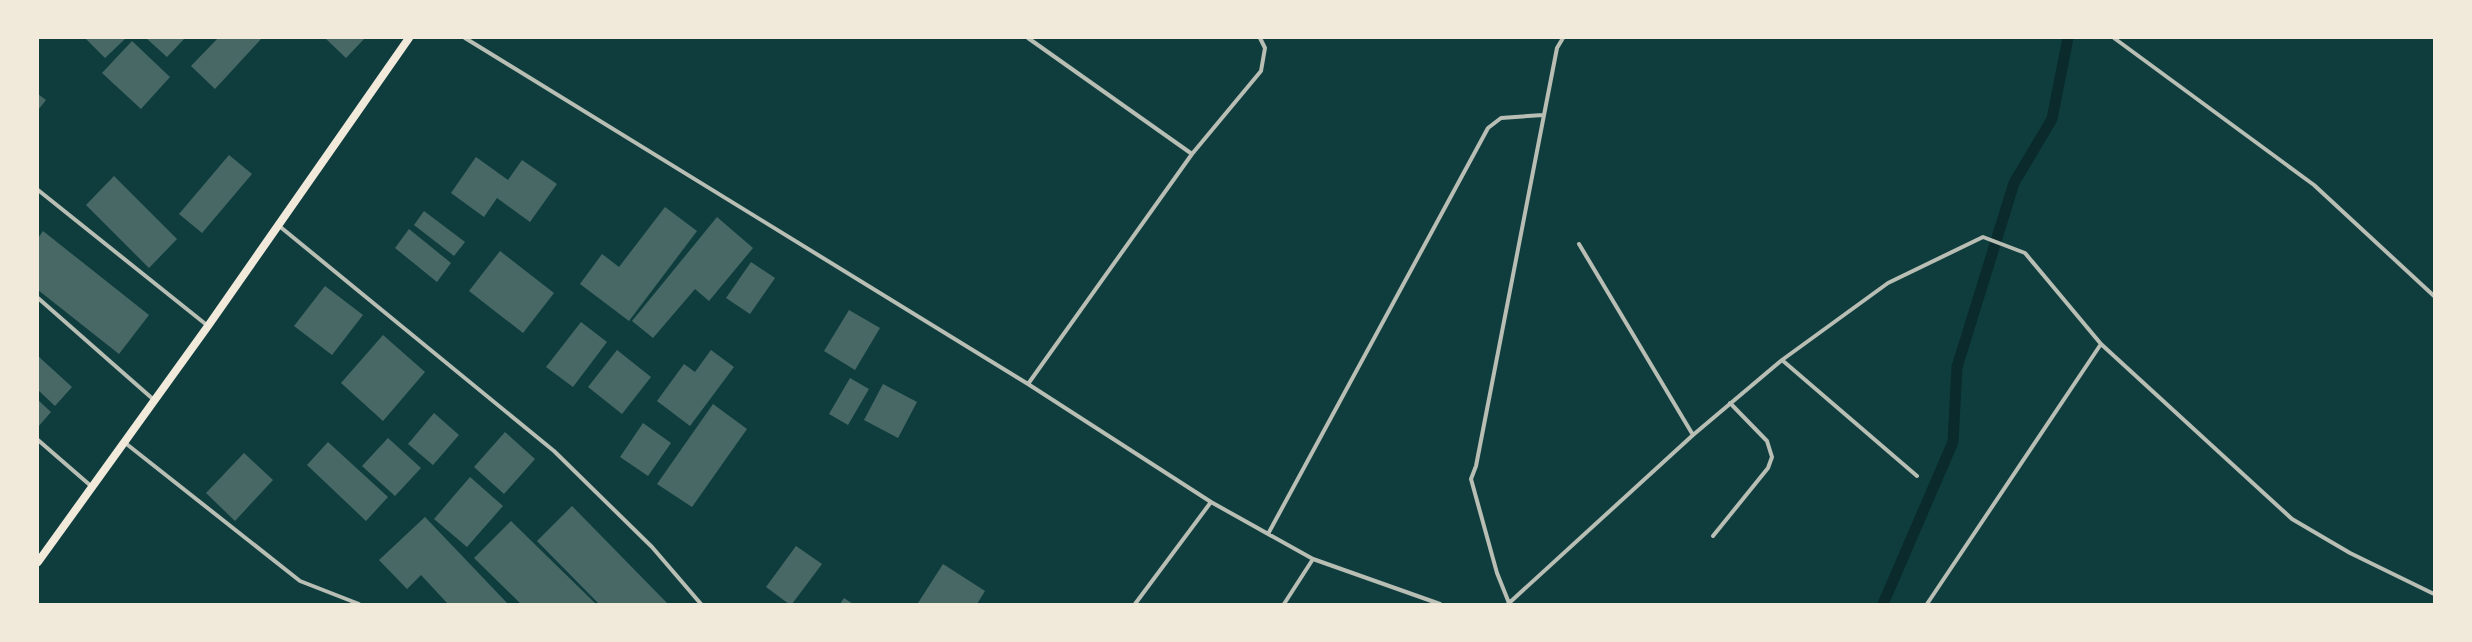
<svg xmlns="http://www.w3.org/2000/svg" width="2472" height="642" font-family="Poppins,sans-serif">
	<rect width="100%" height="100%" fill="#0f3d3e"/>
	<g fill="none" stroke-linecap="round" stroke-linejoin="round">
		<path stroke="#0a2a2b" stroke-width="11" d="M1883,604l70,-162 4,-75 57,-184 38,-64 16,-81"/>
	</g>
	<path fill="#486865" d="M85,38h41l-21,20z
		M146,38h39l-18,19z
		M218,38h44l-47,51 -24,-23z
		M325,38h40l-19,20z
		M132,41l38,36 -29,32 -39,-36z
		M38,94l8,6 -8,10z
		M229,155l23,19 -50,59 -23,-19z
		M476,157l32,23 14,-20 35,24 -27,38 -33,-24 -13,19 -33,-24z
		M114,176l63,63 -28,29 -63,-63z
		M665,207l32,24 -68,90 -49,-37 22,-30 17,13z
		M424,211l41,31 -11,14 -40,-31z
		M717,217l36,31 -44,53 -14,-12 -42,49 -21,-17z
		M409,229l42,34 -14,19 -42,-34z
		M43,231l106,84 -30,39 -81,-64v-52z
		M500,251l54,42 -31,40 -54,-42z
		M751,262l24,16 -25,36 -24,-16z
		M325,286l38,29 -31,40 -38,-29z
		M849,310l31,18 -25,42 -31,-19z
		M581,322l26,20 -34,45 -27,-20z
		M383,335l42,37 -42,49 -42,-38z
		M617,350l34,27 -29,37 -34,-27z
		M711,350l23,17 -44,59 -33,-25 27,-37 11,8z
		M38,356l34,31 -17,19 -17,-16z
		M850,378l19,11 -21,36 -19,-11z
		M883,384l34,18 -19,36 -34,-18z
		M38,400l13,12 -13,15z
		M713,404l34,25 -55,78 -35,-23z
		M434,413l25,22 -26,30 -25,-21z
		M643,423l28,20 -23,33 -28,-19z
		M505,432l30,27 -31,35 -30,-27z
		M388,438l33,30 -26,28 -33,-30z
		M328,442l60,55 -22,24 -59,-56z
		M244,453l29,27 -38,41 -29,-28z
		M470,477l33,29 -36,41 -33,-28z
		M572,506l96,98h-69l-62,-63z
		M425,517l83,87h-60l-27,-29 -14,14 -28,-29z
		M511,521l85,83h-75l-47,-46z
		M796,546l26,18 -30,40h-3l-23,-17z
		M943,564l42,27 -8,13 -59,-1z
		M844,598l9,6h-13z"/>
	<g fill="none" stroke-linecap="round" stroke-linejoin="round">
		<path stroke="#b8beb3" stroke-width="4" d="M465,38l563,346 183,118 102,57 127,45
			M1028,38l164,116
			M2114,38l200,147 120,111
			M38,190l170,136
			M278,225l276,226 98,96 49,57
			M1579,244l114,191
			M38,298l116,102
			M1782,360l135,116
			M1028,384l164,-230 69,-83 4,-23 -5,-10
			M38,440l53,46
			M124,442l176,139 59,23
			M1268,534l220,-406 13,-10 42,-3
			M1713,536l55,-68 4,-11 -5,-16 -37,-38
			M1509,603l-12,-30 -26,-94 5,-13 81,-418 6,-10
			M1135,604l76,-102
			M1284,604l29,-45
			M1508,604l185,-169 89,-75 106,-77 95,-46 42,16 76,91 191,175 58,34 84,41
			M1927,604l174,-260"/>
		<path stroke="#f1e9da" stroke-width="8" d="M38,562l170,-236 201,-288"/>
	</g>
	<rect width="2472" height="642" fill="none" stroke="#f1e9da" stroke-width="78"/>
</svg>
